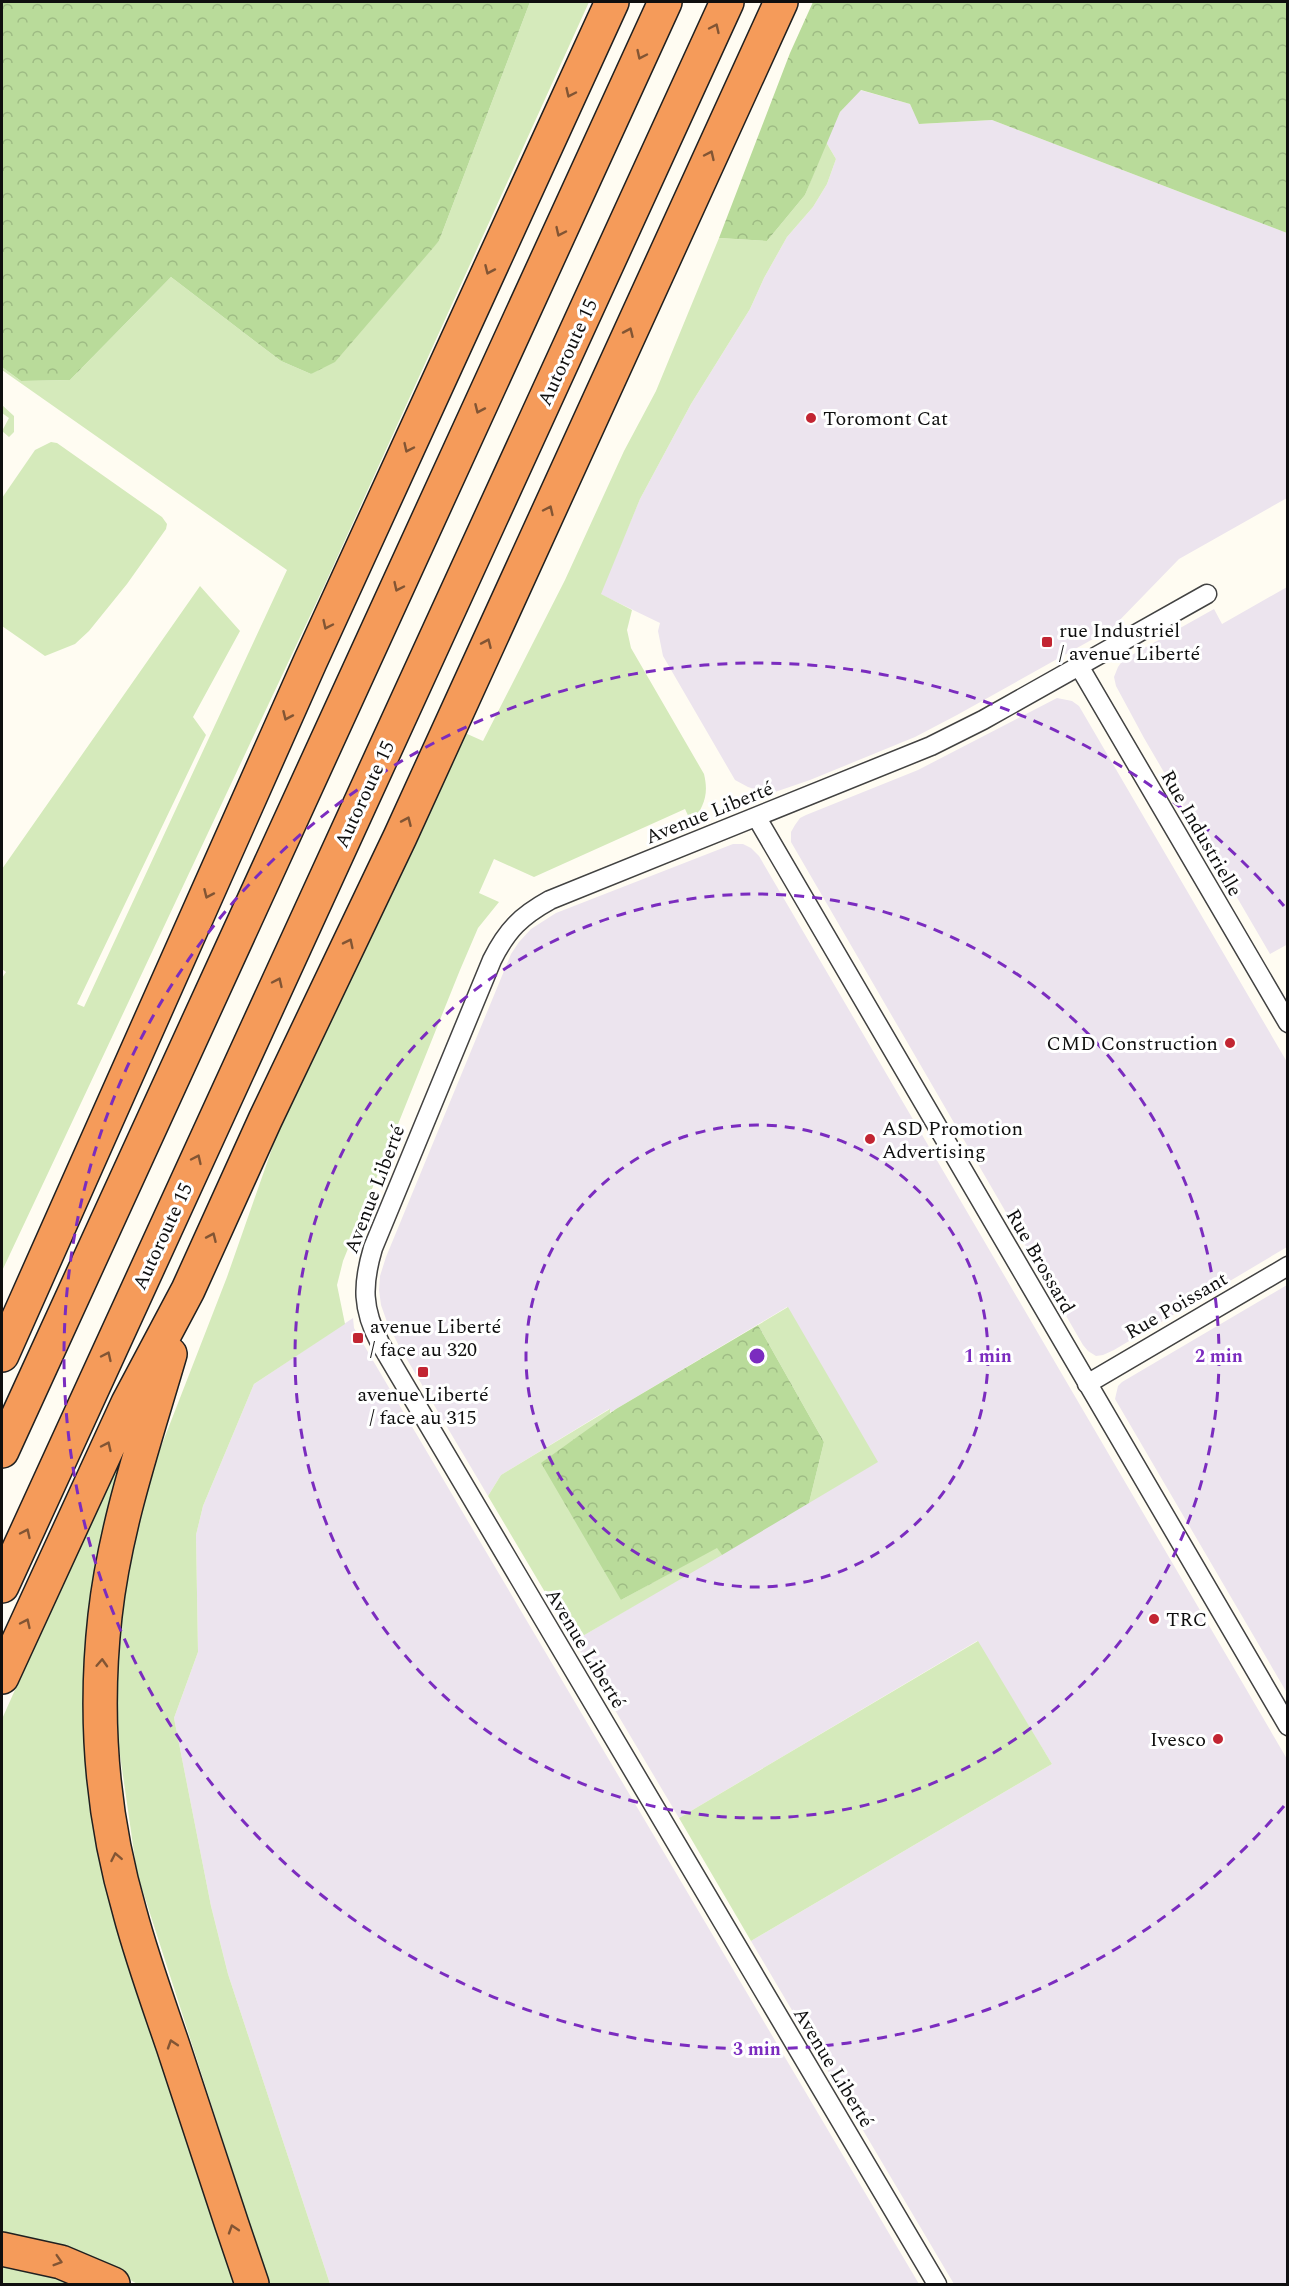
<svg xmlns="http://www.w3.org/2000/svg" width="1289" height="2286" font-family="Spectral,serif">
	<defs>
		<pattern id="forest-crowns" width="20" height="18" patternUnits="userSpaceOnUse" patternTransform="scale(1.5)"><rect width="20" height="18" fill="#b9db9a"/><path d="M2 6a3 3 0 1 1 6 0M12 15a3 3 0 1 1 6 0" fill="none" stroke="#9ebb84"/></pattern>
	</defs>
	<rect width="100%" height="100%" fill="#fffcf2"/>
	<path fill="#ece4ee" d="M860,90l50,14 10,20 72,-4 295,113v265l-108,61 -67,69 -10,6 -145,81 -42,22 -105,43 -35,12h-12l-15,-5 -13,-7 -72,-124 -5,-25 2,-8 -60,-29 40,-95 51,-95 59,-95 14,-31 23,-41 26,-30 14,-23 9,-25 -10,-17 14,-30z
		M1287,587l1,357 -18,10 -126,-216 -28,-52 -2,-9 4,-10 5,-7 91,-51 8,15z
		M1057,698l15,3 7,5 208,356v185l-173,103 -11,5 -7,1 -8,-5 -5,-6 -292,-503v-10l4,-7 5,-7 6,-3 112,-45z
		M733,844h10l8,4 8,8 528,903v525h-333l-203,-343 301,-177 -75,-123 -298,177 -108,-182 10,1 296,-175 -90,-155 -176,105 -2,-3 -108,66 -13,21 -89,-150 -12,-24 -6,-17 -2,-15 1,-14 6,-19 125,-303 8,-12 12,-13 25,-16z
		M1287,1285v408l-172,-294 3,-13 4,-4z
		M353,1318l1,10 21,36 544,920h-589l-102,-310 -17,-68 -37,-188 24,-66 -2,-117 7,-29 51,-122z"/>
	<path fill="#d5eabb" d="M530,2h59l-263,580 -324,689v-293l4,-6 -4,-3v-100l198,-283 40,45 -47,86 13,18 -129,269 7,3 203,-437 -285,-200v-3l19,14 49,-1 101,-103 110,84 30,13 128,-133z
		M826,142l10,17 -9,25 -14,23 -26,30 -23,41 -14,31 -59,95 -51,95 -39,95 31,16 -5,20 4,18 73,126c5,21 0,31 -12,50l-7,-15 -151,68 -40,-18 -15,34 20,9 -21,26 -18,42 -117,291 -6,24 8,39 -91,60 -51,122 -7,29 2,117 -24,66 37,188 17,68 102,310h-61l-132,-411 -19,-132 -1,-72 5,-63 8,-61 15,-57 82,-211 54,-154 184,-390 18,8 82,-161 59,-129 32,-60 63,-153 48,3 38,-46z
		M2,405l12,11v16l-5,5 -7,-6 7,-13 -7,-5z
		M51,442l6,1 105,74 5,7 -1,5 -39,55 -38,47 -14,13 -30,12 -43,-30v-128l33,-48z
		M788,1307l90,155 -69,41 15,-61 -66,-117z
		M610,1409l11,191 96,-53 5,8 -141,82 -10,-1 -83,-140 13,-21z
		M134,1424l-45,275 150,585h-102l-16,-10 -41,-21 -47,-15 -31,-3v-516z
		M978,1641l74,123 -301,177 -72,-123z
		M2,2263l40,8 38,13h-78z"/>
	<path fill="url(#forest-crowns)" d="M2,2h528l-91,239 -104,121 -24,12 -30,-13 -110,-84 -101,103 -49,1 -19,-14z
		M813,2h474v231l-295,-113 -73,4 -9,-20 -49,-14 -21,22 -35,83 -38,46 -48,-3 71,-185z
		M758,1325l66,117 -15,61 -87,52 -5,-7 -96,52 -80,-137 75,-54z"/>
	<g fill="none" stroke-linecap="round" stroke-linejoin="round">
		<defs>
			<path id="street" d="M1079,666l209,357
				M757,818l531,908
				M1087,1384l201,-118
				M937,2284l-557,-941c-18,-34 -18,-58 -7,-95l119,-288c15,-30 29,-44 58,-60l381,-154 52,-26 224,-126"/>
			<path id="highway" d="M170,1354c-25,86 -55,172 -65,262 -11,99 -3,201 25,297 12,45 28,89 43,133 26,80 52,159 79,238
				M2,1355l308,-693 302,-660
				M2,1451l663,-1449
				M2,1586l725,-1584
				M2,1677l126,-274 60,-113 77,-170 135,-283 381,-835
				M2,2249l59,13 52,22"/>
		</defs>
		<use href="#street" stroke="#424242" stroke-width="21"/>
		<use href="#highway" stroke="#202020" stroke-width="36"/>
		<use href="#street" stroke="#fff" stroke-width="18"/>
		<use href="#highway" stroke="#f59b5a" stroke-width="33"/>
	</g>
	<defs><path id="oneway-chevron" d="M-2-3.5L2.5 0L-2 3.5" fill="none" stroke-width="1.6" stroke-linecap="round" stroke-linejoin="round" transform="scale(1.5)"/></defs>
	<g stroke="#825534">
		<use href="#oneway-chevron" transform="translate(715 28) rotate(-65)"/>
		<use href="#oneway-chevron" transform="translate(641 55) rotate(115)"/>
		<use href="#oneway-chevron" transform="translate(570 93) rotate(115)"/>
		<use href="#oneway-chevron" transform="translate(710 155) rotate(-65)"/>
		<use href="#oneway-chevron" transform="translate(560 232) rotate(115)"/>
		<use href="#oneway-chevron" transform="translate(489 270) rotate(114)"/>
		<use href="#oneway-chevron" transform="translate(629 332) rotate(-66)"/>
		<use href="#oneway-chevron" transform="translate(479 409) rotate(114)"/>
		<use href="#oneway-chevron" transform="translate(408 448) rotate(115)"/>
		<use href="#oneway-chevron" transform="translate(549 510) rotate(-65)"/>
		<use href="#oneway-chevron" transform="translate(398 587) rotate(115)"/>
		<use href="#oneway-chevron" transform="translate(327 625) rotate(115)"/>
		<use href="#oneway-chevron" transform="translate(487 643) rotate(-66)"/>
		<use href="#oneway-chevron" transform="translate(287 716) rotate(114)"/>
		<use href="#oneway-chevron" transform="translate(407 821) rotate(-66)"/>
		<use href="#oneway-chevron" transform="translate(208 894) rotate(114)"/>
		<use href="#oneway-chevron" transform="translate(349 943) rotate(-64)"/>
		<use href="#oneway-chevron" transform="translate(278 982) rotate(-65)"/>
		<use href="#oneway-chevron" transform="translate(197 1159) rotate(-65)"/>
		<use href="#oneway-chevron" transform="translate(212 1237) rotate(-66)"/>
		<use href="#oneway-chevron" transform="translate(107 1356) rotate(-65)"/>
		<use href="#oneway-chevron" transform="translate(107 1446) rotate(-65)"/>
		<use href="#oneway-chevron" transform="translate(26 1533) rotate(-65)"/>
		<use href="#oneway-chevron" transform="translate(26 1623) rotate(-65)"/>
		<use href="#oneway-chevron" transform="translate(102 1663) rotate(-87)"/>
		<use href="#oneway-chevron" transform="translate(116 1857) rotate(-101)"/>
		<use href="#oneway-chevron" transform="translate(172 2044) rotate(-108)"/>
		<use href="#oneway-chevron" transform="translate(233 2229) rotate(-108)"/>
		<use href="#oneway-chevron" transform="translate(58 2261) rotate(17)"/>
	</g>
	<g fill="none" stroke="#7b2cbf" stroke-width="3" stroke-dasharray="10 8">
		<circle cx="757" cy="1356" r="231"/>
		<circle cx="757" cy="1356" r="462"/>
		<path d="M1284 1806A693 693 0 1 1 1284 906"/>
	</g>
	<g fill="#c22532" stroke="#fff" stroke-width="2">
		<circle cx="811" cy="418" r="6"/>
		<rect x="1041" y="636" width="12" height="12" rx="3"/>
		<circle cx="1230" cy="1043" r="6"/>
		<circle cx="870" cy="1139" r="6"/>
		<rect x="352" y="1332" width="12" height="12" rx="3"/>
		<rect x="417" y="1366" width="12" height="12" rx="3"/>
		<circle cx="1154" cy="1619" r="6"/>
		<circle cx="1218" cy="1739" r="6"/>
	</g>
	<g text-anchor="middle" stroke-width="6" stroke-linejoin="round" paint-order="stroke">
		<g font-size="20" fill="#0f0f0f" stroke="#fff">
			<text transform="translate(567 352) rotate(-65)" y="7">Autoroute 15</text>
			<text transform="translate(364 794) rotate(-65)" y="7">Autoroute 15</text>
			<text transform="translate(709 812) rotate(-22)" y="7">Avenue Liberté</text>
			<text transform="translate(1202 833) rotate(60)" y="7">Rue Industrielle</text>
			<text transform="translate(374 1189) rotate(-69)" y="7">Avenue Liberté</text>
			<text transform="translate(162 1236) rotate(-65)" y="7">Autoroute 15</text>
			<text transform="translate(1041 1261) rotate(60)" y="7">Rue Brossard</text>
			<text transform="translate(1176 1305) rotate(-30)" y="7">Rue Poissant</text>
			<text transform="translate(586 1648) rotate(59)" y="7">Avenue Liberté</text>
			<text transform="translate(834 2067) rotate(59)" y="7">Avenue Liberté</text>
		</g>
		<g font-size="20" fill="#0f0f0f" stroke="#fff" text-anchor="start">
			<text x="823" y="425">Toromont Cat</text>
			<text x="1059" y="637">rue Industriel<tspan x="1059" dy="23">/ avenue Liberté</tspan></text>
			<text x="1218" y="1050" text-anchor="end">CMD Construction</text>
			<text x="882" y="1135">ASD Promotion<tspan x="882" dy="23">Advertising</tspan></text>
			<text x="370" y="1333">avenue Liberté<tspan x="370" dy="23">/ face au 320</tspan></text>
			<text x="423" y="1401" text-anchor="middle">avenue Liberté<tspan x="423" dy="23">/ face au 315</tspan></text>
			<text x="1166" y="1626">TRC</text>
			<text x="1206" y="1746" text-anchor="end">Ivesco</text>
		</g>
	</g>
	<circle cx="757" cy="1356" r="9" fill="#7b2cbf" stroke="#fff" stroke-width="3"/>
	<g font-size="18" text-anchor="middle" font-weight="bold" fill="#7b2cbf" stroke="#fff" stroke-width="6" stroke-linejoin="round" paint-order="stroke">
		<text x="988" y="1362">1 min</text>
		<text x="1219" y="1362">2 min</text>
		<text x="757" y="2055">3 min</text>
	</g>
	<rect width="1289" height="2286" fill="none" stroke="#0f0f0f" stroke-width="6"/>
</svg>
